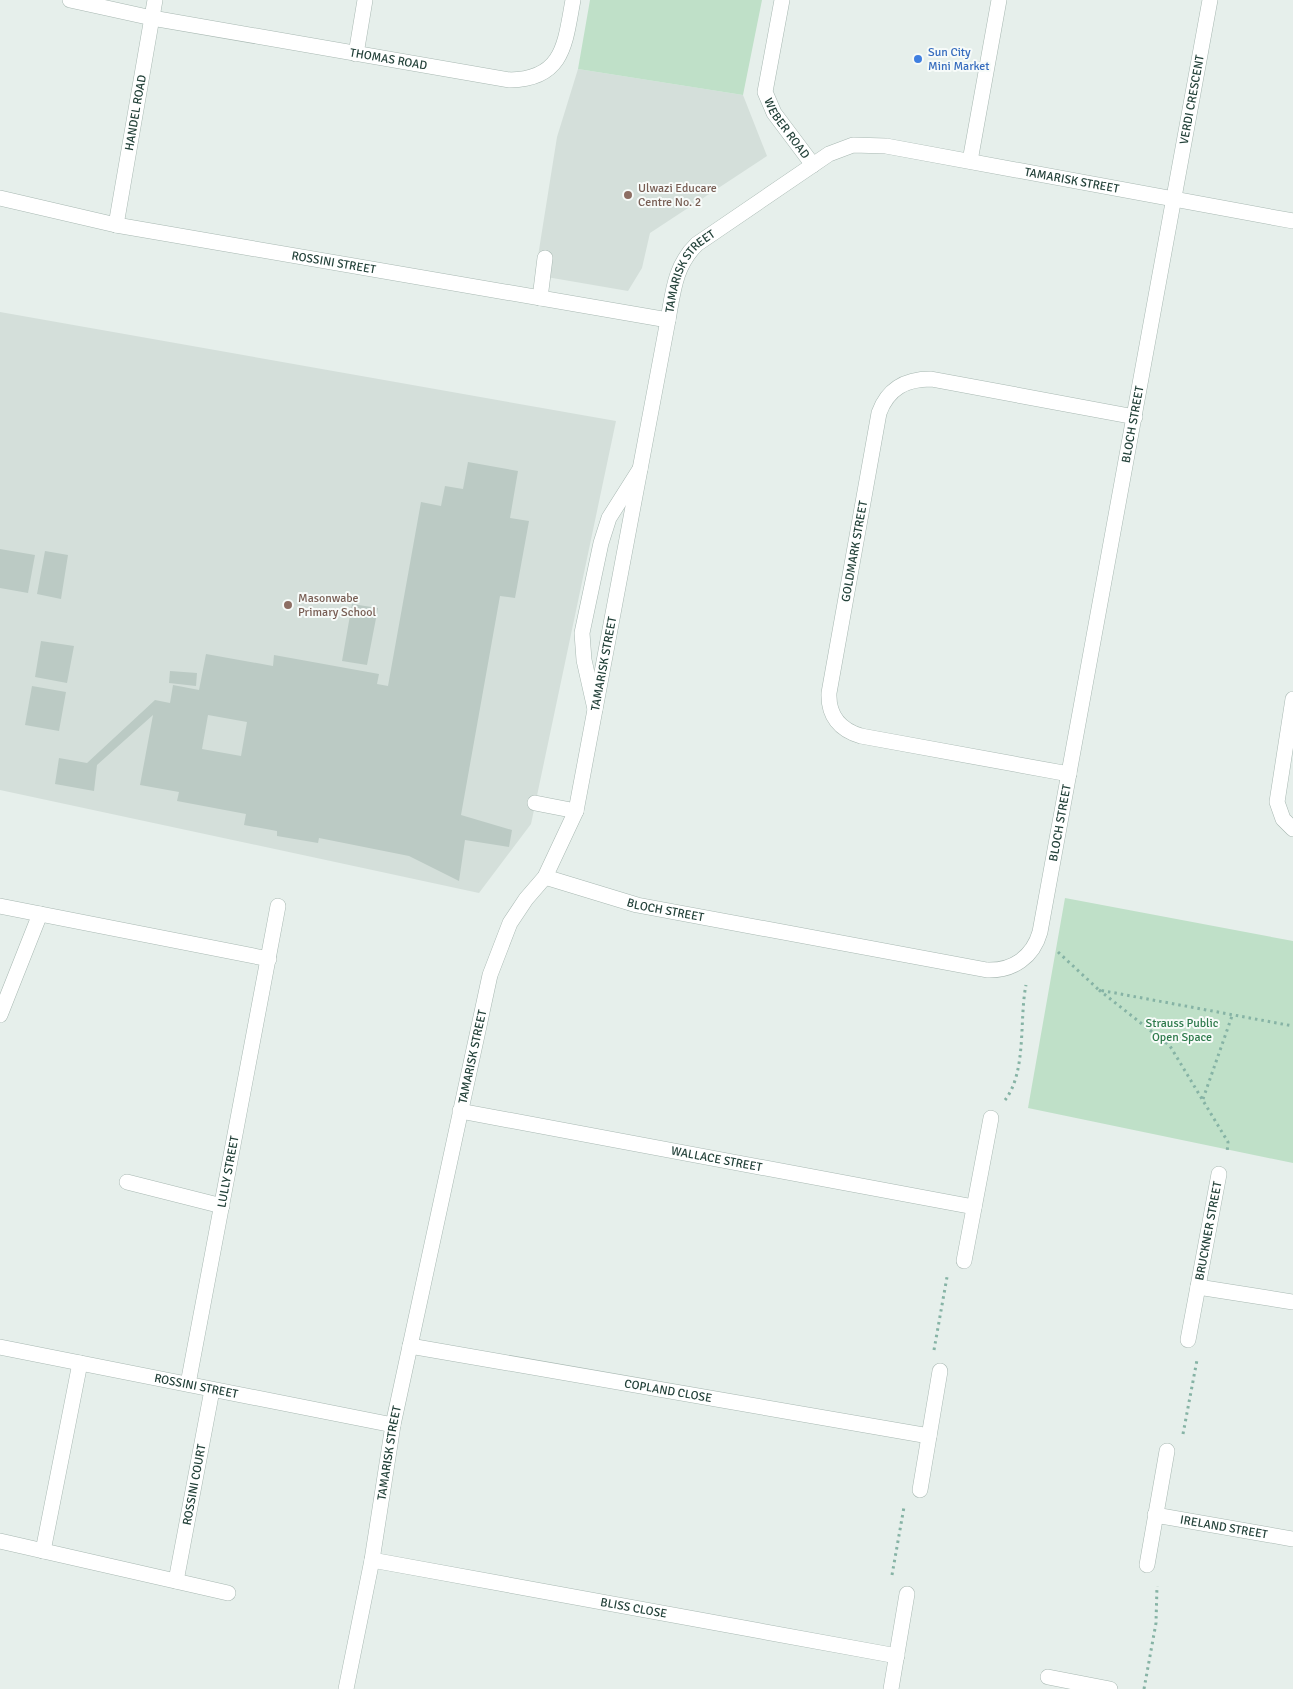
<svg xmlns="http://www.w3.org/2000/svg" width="1293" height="1689" font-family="Signika,sans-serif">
	<rect width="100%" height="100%" fill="#e6efeb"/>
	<path fill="#d4dfda" d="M578,69l165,26 24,61 -117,77 -8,35 -14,23 -93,-16 22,-138z
		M0,312l616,109 -85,403 -52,69 -479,-103z"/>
	<path fill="#bfe0c8" d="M590,0h172l-19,95 -165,-26z
		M1065,898l228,43v222l-265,-55z"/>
	<path fill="#bbcac4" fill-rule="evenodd" d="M468,462l50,9 -8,47 19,3 -14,77 -15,-2 -39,219 51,15 -3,17 -44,-7 -6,41 -50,-25 -90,-18 -1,5 -41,-7v-5l-33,-6 2,-11 -69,-13 2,-9 -39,-7 13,-70 -56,50 -3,26 -39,-7 4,-26 28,5 68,-63 15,3 3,-18 26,5 7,-36 67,12 1,-11 105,19 -2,10 11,2 33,-184 20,4 4,-20 18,3zM208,715l39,7 -6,34 -39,-7z
		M0,549l35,6 -7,38 -28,-5z
		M45,551l23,4 -7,44 -24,-5z
		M352,604l26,4 -11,57 -25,-4z
		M41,641l33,5 -7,37 -32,-6z
		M170,671l27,2 -1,13 -27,-3z
		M32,686l34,6 -7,39 -34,-6z"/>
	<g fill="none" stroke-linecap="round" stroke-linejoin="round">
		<defs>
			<path id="lane" d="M540,298l5,-40
				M595,709l-11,-49 -2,-27 19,-90 8,-25 31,-49
				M535,803l41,8
				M127,1182l95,24"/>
			<g id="street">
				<path id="s1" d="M70,0l82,18 358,62c54,-1 55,-37 63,-80"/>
				<path id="s2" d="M782,0l-17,92 9,21 39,52"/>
				<path d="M356,54l9,-54"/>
				<path d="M970,161l29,-161"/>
				<path id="s3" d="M0,198l116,27 552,95"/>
				<path id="s4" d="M116,225l39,-225"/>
				<path d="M1293,699l-16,103 6,17 10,10"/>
				<path id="s5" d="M1069,774l-208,-38c-21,-6 -33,-20 -32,-43l50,-280c9,-25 27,-34 52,-34l204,38"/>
				<path id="s6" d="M545,877l92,28 350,65c26,1 46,-13 53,-38l170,-932"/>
				<path d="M0,906l269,53"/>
				<path d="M0,1015l40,-101"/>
				<path id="s7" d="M460,1111l514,96"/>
				<path d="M964,1261l27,-143"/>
				<path d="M1198,1287l95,15"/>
				<path id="s8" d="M1188,1340l31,-166"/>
				<path id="s9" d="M410,1346l519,90"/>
				<path id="s10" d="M0,1347l393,78"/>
				<path id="s11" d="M188,1384l90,-478"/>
				<path d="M920,1490l20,-119"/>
				<path id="s12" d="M1155,1515l138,24"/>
				<path d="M0,1541l228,52"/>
				<path d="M43,1551l37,-188"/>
				<path id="s13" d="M372,1560l525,96"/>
				<path d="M1147,1565l20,-114"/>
				<path id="s14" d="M176,1581l36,-191"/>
				<path d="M1048,1677l62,12"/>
				<path id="s15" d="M346,1689l26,-129 21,-135 97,-450 20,-52 16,-24 19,-22 31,-66 92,-491c5,-28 7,-55 29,-76l132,-90 24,-9 33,1 407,75"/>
				<path d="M891,1689l16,-95"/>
			</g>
		</defs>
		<use href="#lane" stroke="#a8b8b2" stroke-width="16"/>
		<use href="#street" stroke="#a8b8b2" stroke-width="16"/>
		<path stroke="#86b3a5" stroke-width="3" stroke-dasharray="2.5 4" stroke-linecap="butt" d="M1058,952l41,38 194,36
			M1099,990l71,56 58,96 -1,11
			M1203,1099l29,-83
			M1005,1100c22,-28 14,-81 21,-115
			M934,1350l13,-73
			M1183,1434l14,-74
			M892,1575l12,-68
			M1144,1689l12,-66 1,-37"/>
		<use href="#lane" stroke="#fff" stroke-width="15"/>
		<use href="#street" stroke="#fff" stroke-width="15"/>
	</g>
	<circle fill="#3f7fe0" stroke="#f7fbf9" stroke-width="2" cx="918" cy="59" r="5"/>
	<g fill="#8d6e63" stroke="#f7fbf9" stroke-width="2">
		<circle cx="628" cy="195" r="5"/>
		<circle cx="288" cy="605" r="5"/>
	</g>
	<g text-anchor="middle" stroke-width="4" stroke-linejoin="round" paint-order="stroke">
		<g font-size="12" fill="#366cbe" stroke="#f7fbf9" text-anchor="start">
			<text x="928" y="56">Sun City<tspan x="928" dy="14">Mini Market</tspan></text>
		</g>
		<g font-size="12" fill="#24423a" stroke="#f7fbf9">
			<text dy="4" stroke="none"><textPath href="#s1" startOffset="324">THOMAS ROAD</textPath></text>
			<text dy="4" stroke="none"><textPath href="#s6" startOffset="1369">VERDI CRESCENT</textPath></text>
			<text dy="4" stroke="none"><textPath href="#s4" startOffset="114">HANDEL ROAD</textPath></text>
			<text dy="4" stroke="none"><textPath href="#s2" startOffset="136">WEBER ROAD</textPath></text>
			<text dy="4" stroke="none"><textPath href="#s15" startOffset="1905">TAMARISK STREET</textPath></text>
			<text dy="4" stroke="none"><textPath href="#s3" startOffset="340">ROSSINI STREET</textPath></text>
			<text dy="4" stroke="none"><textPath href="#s15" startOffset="1470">TAMARISK STREET</textPath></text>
			<text dy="4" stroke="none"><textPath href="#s6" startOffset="1039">BLOCH STREET</textPath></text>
			<text dy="4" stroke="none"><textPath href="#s5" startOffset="414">GOLDMARK STREET</textPath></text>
			<text dy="4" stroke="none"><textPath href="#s15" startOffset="1065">TAMARISK STREET</textPath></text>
			<text dy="4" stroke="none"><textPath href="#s6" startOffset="634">BLOCH STREET</textPath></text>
			<text dy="4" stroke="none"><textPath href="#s6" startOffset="125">BLOCH STREET</textPath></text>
			<text dy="4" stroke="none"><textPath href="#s15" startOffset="645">TAMARISK STREET</textPath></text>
			<text dy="4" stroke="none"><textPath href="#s7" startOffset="261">WALLACE STREET</textPath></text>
			<text dy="4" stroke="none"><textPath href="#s11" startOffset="216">LULLY STREET</textPath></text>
			<text dy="4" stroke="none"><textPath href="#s8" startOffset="111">BRUCKNER STREET</textPath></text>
			<text dy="4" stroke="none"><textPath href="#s10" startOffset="200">ROSSINI STREET</textPath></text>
			<text dy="4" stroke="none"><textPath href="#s9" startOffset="262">COPLAND CLOSE</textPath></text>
			<text dy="4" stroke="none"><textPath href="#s15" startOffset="240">TAMARISK STREET</textPath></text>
			<text dy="4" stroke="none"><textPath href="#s14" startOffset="98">ROSSINI COURT</textPath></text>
			<text dy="4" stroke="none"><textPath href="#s12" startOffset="70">IRELAND STREET</textPath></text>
			<text dy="4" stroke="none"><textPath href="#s13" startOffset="266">BLISS CLOSE</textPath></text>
		</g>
		<g font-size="12" fill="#785e54" stroke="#f7fbf9" text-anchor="start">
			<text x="638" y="192">Ulwazi Educare<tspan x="638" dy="14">Centre No. 2</tspan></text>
			<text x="298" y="602">Masonwabe<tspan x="298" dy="14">Primary School</tspan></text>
		</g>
		<g font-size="12" fill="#2d7a4b" stroke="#f7fbf9">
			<text x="1182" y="1027">Strauss Public<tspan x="1182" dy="14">Open Space</tspan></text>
		</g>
	</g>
</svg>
